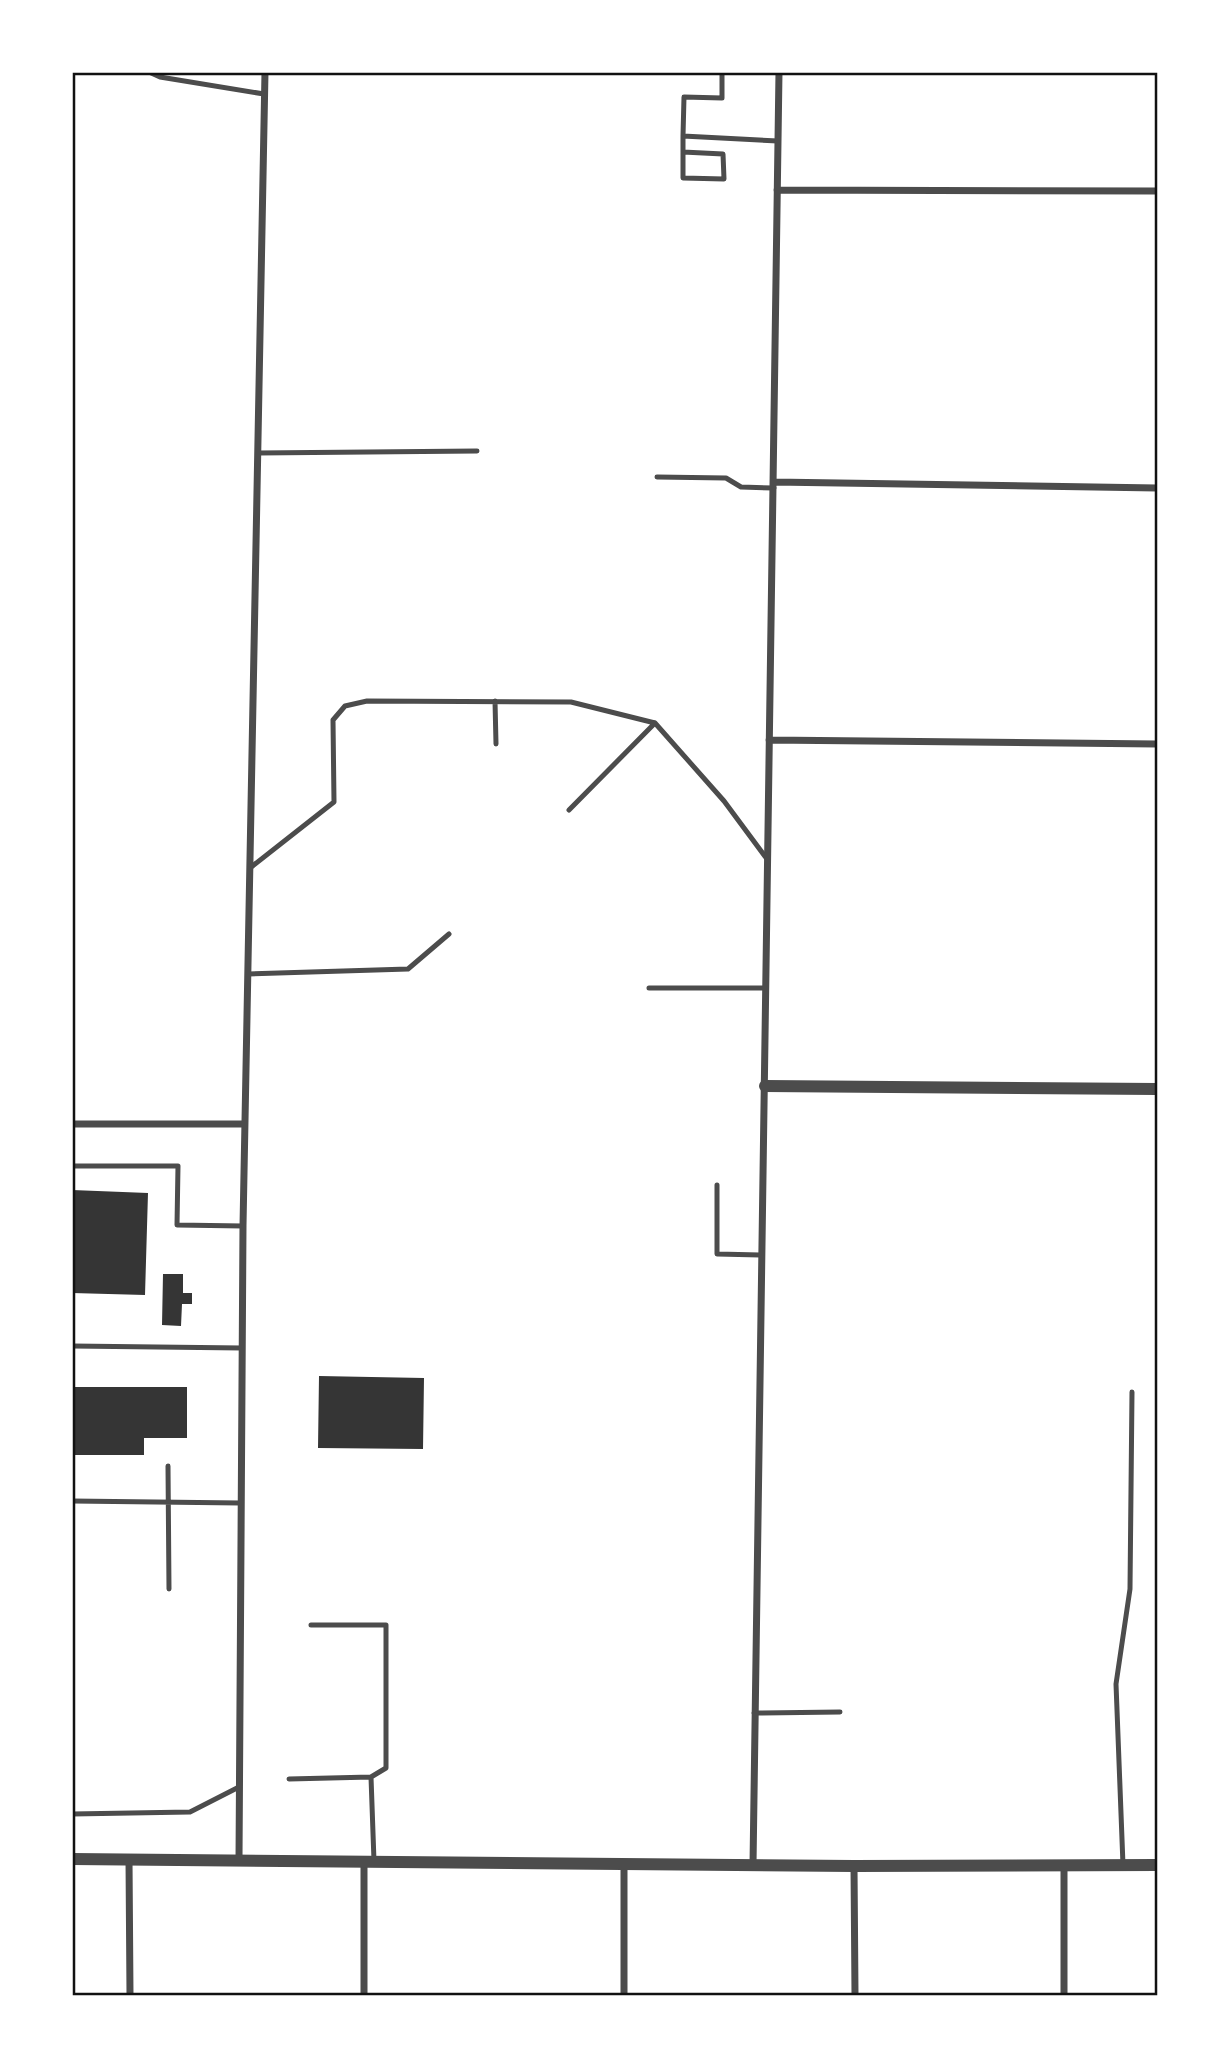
<svg xmlns="http://www.w3.org/2000/svg" width="1229" height="2067" font-family="Figtree,sans-serif">
	<rect width="100%" height="100%" fill="#fff"/>
	<path fill="#353535" d="M72,1190l76,3 -3,102 -73,-2z
		M163,1274h20v19h9v11h-10l-1,22 -19,-1z
		M319,1376l105,2 -1,71 -105,-1z
		M72,1387h115v51h-43v17h-72z"/>
	<g fill="none" stroke-linecap="round" stroke-linejoin="round">
		<path stroke="#4c4c4c" stroke-width="5" d="M149,72l11,5 104,17
			M722,72v26l-38,-1 -1,39 95,5
			M683,136v42l41,1 -1,-25 -40,-2
			M258,453l219,-2
			M657,477l69,1 15,9 33,1
			M495,701l1,43
			M569,810l86,-87
			M250,868l84,-66 -1,-82 12,-14 22,-5 204,1 84,21 69,78 43,58
			M248,974l160,-5 41,-35
			M649,988h117
			M72,1166h106l-1,59 66,1
			M717,1185v69l43,1
			M72,1346l170,2
			M168,1466l1,123
			M72,1501l168,2
			M311,1625h75v143l-15,9
			M754,1713l86,-1
			M289,1779l82,-2 3,84
			M72,1814l118,-2 49,-25
			M1123,1865l-7,-181 14,-95 2,-197"/>
		<path stroke="#4c4c4c" stroke-width="7" d="M777,190l380,1
			M774,482l383,6
			M769,740l388,4
			M72,1124h172
			M129,1859l1,136
			M239,1860l4,-634 22,-1154
			M364,1861v134
			M753,1865l26,-1793
			M1064,1865v130
			M854,1866l1,129
			M624,1995v-132"/>
		<path stroke="#4c4c4c" stroke-width="12" d="M765,1086l392,3
			M72,1859l782,7 303,-1"/>
	</g>
	<rect width="1229" height="2067" fill="none" stroke="#ffffff" stroke-width="147"/>
	<rect x="74" y="74" width="1082" height="1920" fill="none" stroke="#111" stroke-width="2.5"/>
</svg>
